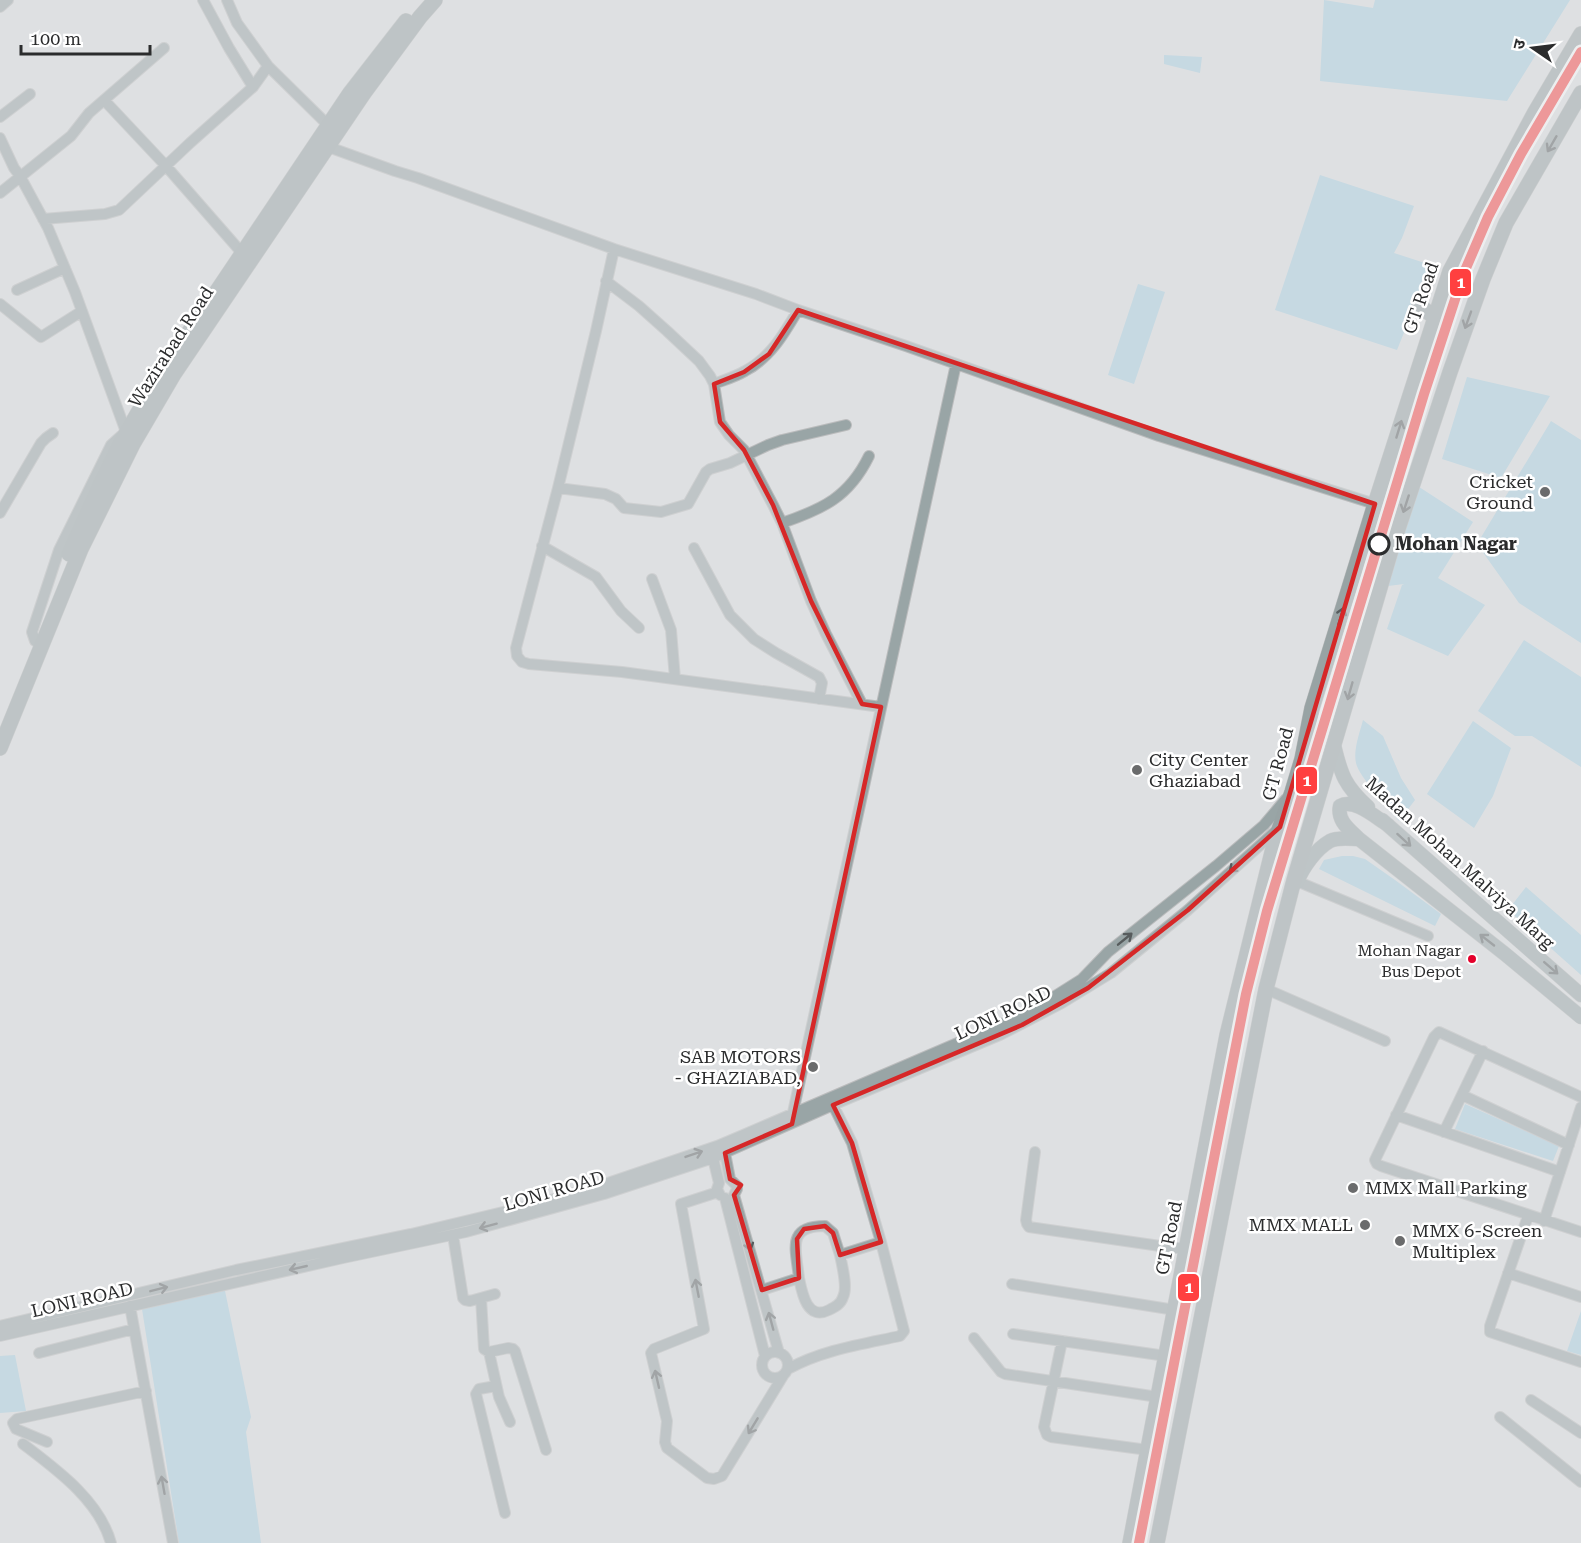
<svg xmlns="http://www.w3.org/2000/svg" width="1581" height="1543" font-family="'Roboto Serif','Noto Sans Devanagari',serif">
	<rect width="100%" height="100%" fill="#dee0e2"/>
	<path fill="#a8d0e2" d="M1324,0l49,8 2,-8h195l-63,101 -187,-20z
		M1164,55l38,2 -2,16 -36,-9z
		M1320,175l94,31 -12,32 -8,15 37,12 -34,85 -122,-40z
		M1138,284l27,8 -31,92 -26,-9z
		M1467,377l83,19 -49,82 -59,-19z
		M1551,421l30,19v203l-62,-40 -42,-59z
		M1413,483l60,39 -35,56 47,27 -37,51 -61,-27 15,-44 2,-1 -24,3z
		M1524,640l57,37v90l-49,-31h-17l-37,-25z
		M1363,720l20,16 18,42 14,22 -16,21c-10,-13 -40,-44 -43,-58 -3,-13 4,-31 7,-43z
		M1473,721l38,27 -18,48 -19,32 -47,-34z
		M1342,856h11l12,3 30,21 46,34 -6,12 -116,-57 5,-9z
		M1526,887l55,48v40l-73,-65z
		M1465,1104l94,42 -6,15 -98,-32z
		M224,1286l27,131 -5,15 15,111h-82l-37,-234z
		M1581,1311v44l-14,-4z
		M15,1355l11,56 -26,2v-57z"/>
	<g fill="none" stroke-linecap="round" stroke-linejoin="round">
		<defs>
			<path id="minor" d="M203,0l26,48 24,39
				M227,0l10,23 31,43
				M0,7l8,-7
				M104,100l62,66 76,87
				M0,117l30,-23
				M0,138l14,30 6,8 28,52 27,64 51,140
				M323,145l72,26 23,7 196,71 142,45 42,16 108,36 253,90 216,68
				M0,193l71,-57 18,-23 75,-65
				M43,219l62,-5 14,-4 71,-67 63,-56 15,-21 64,63
				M614,249l-18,82 -38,157 -42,160 1,8 5,6 7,2 93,8 259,35
				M606,281l33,25 28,25 32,30 11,15 4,8 6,38 9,13 15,15 29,55 9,18 29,78 15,33 36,70
				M17,290l48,-22
				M0,304l41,33 41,-26
				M714,384c10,-4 21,-7 31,-13 25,-13 39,-37 53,-61
				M558,488l47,6 11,5 8,9 37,4 27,-8 18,-32 4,-3 20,-6 38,-18 14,-5 64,-15
				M0,513l41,-70 5,-5 7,-5
				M782,523c41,-14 67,-26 87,-67
				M542,546l54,31 25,34 18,17
				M694,548l36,67 24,24 22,14 43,24 3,6 -3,16
				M652,579l19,51 4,49
				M35,641l-3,-9 27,-82 52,-105 10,-9
				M1294,880l134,56
				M1266,989l119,52
				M1462,1095l107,50
				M1581,1097l-142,-65 -5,5 -59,123 2,4 4,2 200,66
				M1396,1115l164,57
				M792,1117l164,-753
				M1444,1132l39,-81
				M1035,1152l-9,68 1,4 2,3 138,20 20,2
				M725,1153l5,26 7,7v3l-3,6 45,158
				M713,1158l6,25 -2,6 3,6
				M718,1192l-37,12 23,125 -50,20 -3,4 16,68 -2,21 2,6 40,30 7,1 8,-3 61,-100
				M725,1198l40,158
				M1528,1216l-38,110v6l91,30
				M1544,1221l37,-114
				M453,1235l10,63 2,2 5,1 25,-7
				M1508,1273l73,24
				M799,1278c3,15 8,43 30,32 6,-3 12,-6 14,-13 5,-9 -1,-32 -3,-42
				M1012,1284l163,26
				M762,1290l37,-12c-3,-29 -13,-52 26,-52l8,7 7,22 41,-13
				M481,1298l3,51 5,3 19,-4 5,1 2,2 31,99
				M130,1306l43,237
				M0,1326l236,-56 175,-36 130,-31 67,-20 109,-37 26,-11 275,-118 26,-14 38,-24 26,-27 108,-86 48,-41 22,-26
				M1013,1334l153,22
				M0,1336l343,-78 123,-26 138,-38 109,-36 120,-53 167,-70 62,-32 49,-30 77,-63 90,-81
				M974,1338l27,34 4,2 153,23
				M1062,1341l-18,86 3,8 4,2 97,13
				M762 1365a13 13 0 1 1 26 0a13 13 0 1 1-26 0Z
				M489,1352l10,45 11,25
				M39,1353l95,-24
				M788,1369c34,-19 75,-25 112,-33l4,-5 -23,-89 -29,-99 -19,-38
				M496,1386l-17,3 -3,5 29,119
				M1531,1400l50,33
				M1500,1417l81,65
				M47,1442l-31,-13 -3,-6 4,-4 129,-28
				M23,1444c34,26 76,56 88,99"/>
			<path id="major" d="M1334,745c7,30 11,41 34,62
				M1382,820l199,175
				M1388,825c-13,-8 -34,-27 -48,-19 -3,15 9,23 19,33l146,115 76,63
				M1297,882c6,-15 19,-33 33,-41 8,-4 20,-2 29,-2"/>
			<path id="highway" d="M1419,305l15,12
				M69,554l31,-69 21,-43 40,-69 58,-85 131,-195 56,-72
				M0,748l81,-199 52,-105 41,-70 190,-281 56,-76 15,-17
				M1130,1543l97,-508 47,-191 18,-52 10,-33 10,-51 63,-204 75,-233 85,-159 46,-78
				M1157,1543l109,-554 28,-109 98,-333 58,-175 33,-93 23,-56 75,-130"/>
		</defs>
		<use href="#minor" stroke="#bbbcbd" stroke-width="12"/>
		<use href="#major" stroke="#bbbcbd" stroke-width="15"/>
		<use href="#highway" stroke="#bbbcbd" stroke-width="16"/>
		<use href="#minor" stroke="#99a5a6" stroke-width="10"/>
		<use href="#major" stroke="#97a4a6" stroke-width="14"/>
		<use href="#highway" stroke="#98a3a4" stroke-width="15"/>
		<defs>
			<path id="metro-1" d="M1139,1543l107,-549 21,-83 157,-517 39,-119 25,-58 33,-63 60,-102"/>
		</defs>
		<use href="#metro-1" stroke="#fff" stroke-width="15"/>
		<use href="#metro-1" stroke="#ff4040" stroke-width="10"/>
	</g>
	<defs><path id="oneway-shaft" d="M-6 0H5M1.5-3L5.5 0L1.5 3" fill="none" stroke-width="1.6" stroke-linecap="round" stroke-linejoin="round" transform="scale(1.5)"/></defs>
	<g stroke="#575c5d">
		<use href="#oneway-shaft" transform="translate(1552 144) rotate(120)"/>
		<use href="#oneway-shaft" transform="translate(1468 320) rotate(110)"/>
		<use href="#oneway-shaft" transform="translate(1399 429) rotate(-73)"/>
		<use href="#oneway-shaft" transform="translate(1406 504) rotate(108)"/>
		<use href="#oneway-shaft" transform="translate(1341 616) rotate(-73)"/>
		<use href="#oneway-shaft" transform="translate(1350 691) rotate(106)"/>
		<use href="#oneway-shaft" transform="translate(1236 866) rotate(138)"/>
		<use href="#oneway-shaft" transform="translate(1125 939) rotate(-39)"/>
		<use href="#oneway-shaft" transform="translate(694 1154) rotate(-19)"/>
		<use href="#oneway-shaft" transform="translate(488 1226) rotate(165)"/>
		<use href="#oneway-shaft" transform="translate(748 1242) rotate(73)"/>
		<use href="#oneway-shaft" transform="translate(298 1268) rotate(167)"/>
		<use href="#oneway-shaft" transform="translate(697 1288) rotate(-101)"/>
		<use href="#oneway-shaft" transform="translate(159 1289) rotate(-14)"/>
		<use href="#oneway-shaft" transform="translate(771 1321) rotate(-105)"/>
		<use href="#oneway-shaft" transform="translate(657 1379) rotate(-103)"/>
		<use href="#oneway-shaft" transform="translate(753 1426) rotate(121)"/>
		<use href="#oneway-shaft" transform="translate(163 1485) rotate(-100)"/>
	</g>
	<g stroke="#565c5d">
		<use href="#oneway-shaft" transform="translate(1404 840) rotate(42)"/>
		<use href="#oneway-shaft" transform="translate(1487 940) rotate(-142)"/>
		<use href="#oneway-shaft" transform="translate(1551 968) rotate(41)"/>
	</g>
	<path d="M0 0H1581V1543H0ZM798,310l577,194 -95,323 -92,83 -100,78 -66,37 -189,80 19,38 29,99 -41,13 -7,-22 -8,-7 -21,3 -7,10 2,39 -37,12 -28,-95 7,-10 -11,-6 -5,-26 67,-29 89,-417 -19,-3 -51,-103 -38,-96 -29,-55 -24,-28 -6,-38 30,-12 25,-18z" fill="#dee0e2" fill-opacity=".55" fill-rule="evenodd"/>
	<path fill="none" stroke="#d62828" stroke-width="4.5" stroke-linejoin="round" d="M798,310l577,194 -95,323 -92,83 -100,78 -66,37 -189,80 19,38 29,99 -41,13 -7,-22 -8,-7 -21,3 -7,10 2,39 -37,12 -28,-95 7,-10 -11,-6 -5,-26 67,-29 89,-417 -19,-3 -51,-103 -38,-96 -29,-55 -24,-28 -6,-38 30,-12 25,-18z"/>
	<g fill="#6a6b6c" stroke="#fff" stroke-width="2">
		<circle cx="1545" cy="492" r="6"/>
		<circle cx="1137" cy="770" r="6"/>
		<circle cx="813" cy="1067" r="6"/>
		<circle cx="1353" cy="1188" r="6"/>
		<circle cx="1365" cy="1225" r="6"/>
		<circle cx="1400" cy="1241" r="6"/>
	</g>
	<circle fill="#fff" stroke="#2b2c2d" stroke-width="3" cx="1379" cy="544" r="10"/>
	<circle fill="#e4002b" stroke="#fff" stroke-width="2" cx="1472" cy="959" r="5"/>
	<g text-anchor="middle" stroke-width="5" stroke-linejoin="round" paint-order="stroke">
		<g font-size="16" fill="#2b2c2d" stroke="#fff" text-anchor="end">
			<text x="1461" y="956">Mohan Nagar<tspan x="1461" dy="21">Bus Depot</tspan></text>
		</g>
		<g font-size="18" fill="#2b2c2d" stroke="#fff">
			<text transform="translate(1421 298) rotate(-71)" y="6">GT Road</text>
			<text transform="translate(171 347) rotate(-57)" y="6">Wazirabad Road</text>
			<text transform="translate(1278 764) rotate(-75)" y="6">GT Road</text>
			<text transform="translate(1460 863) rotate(42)" y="6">Madan Mohan Malviya Marg</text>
			<text transform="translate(1003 1013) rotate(-25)" y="6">LONI ROAD</text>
			<text transform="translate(554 1191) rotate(-16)" y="6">LONI ROAD</text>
			<text transform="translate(1169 1238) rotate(-79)" y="6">GT Road</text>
			<text transform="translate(82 1300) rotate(-13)" y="6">LONI ROAD</text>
		</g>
		<g font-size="18" fill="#2b2c2d" stroke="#fff" text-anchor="end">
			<text x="1533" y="488">Cricket<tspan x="1533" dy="21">Ground</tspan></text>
			<text x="1149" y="766" text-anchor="start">City Center<tspan x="1149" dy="21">Ghaziabad</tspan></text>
			<text x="801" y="1063">SAB MOTORS<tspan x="801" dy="21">- GHAZIABAD,</tspan></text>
			<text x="1365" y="1194" text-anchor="start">MMX Mall Parking</text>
			<text x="1353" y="1231">MMX MALL</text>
			<text x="1412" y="1237" text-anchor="start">MMX 6-Screen<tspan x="1412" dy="21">Multiplex</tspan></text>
		</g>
		<g font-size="18" font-weight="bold" fill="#2b2c2d" stroke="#fff" text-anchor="start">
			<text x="1395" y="550">Mohan Nagar</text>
		</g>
	</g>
	<g stroke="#fff" stroke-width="2">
		<rect x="1449" y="268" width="23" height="29" rx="6" fill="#ff4040"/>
		<rect x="1295" y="766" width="23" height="29" rx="6" fill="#ff4040"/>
		<rect x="1177" y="1273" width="23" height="29" rx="6" fill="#ff4040"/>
	</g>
	<g font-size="16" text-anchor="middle" font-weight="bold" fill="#fff">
		<text x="1461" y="288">1</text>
		<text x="1307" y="786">1</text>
		<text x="1189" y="1293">1</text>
	</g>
	<g transform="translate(1533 48) rotate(284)" stroke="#ffffff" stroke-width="4.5" paint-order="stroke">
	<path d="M0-4.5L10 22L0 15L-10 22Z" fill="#2b2c2d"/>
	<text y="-9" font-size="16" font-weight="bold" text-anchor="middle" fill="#2b2c2d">उ</text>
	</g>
	<path d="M21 45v9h129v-9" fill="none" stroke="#2b2c2d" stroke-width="3"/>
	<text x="30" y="45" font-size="18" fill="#2b2c2d" stroke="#ffffff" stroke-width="4.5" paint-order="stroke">100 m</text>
</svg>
